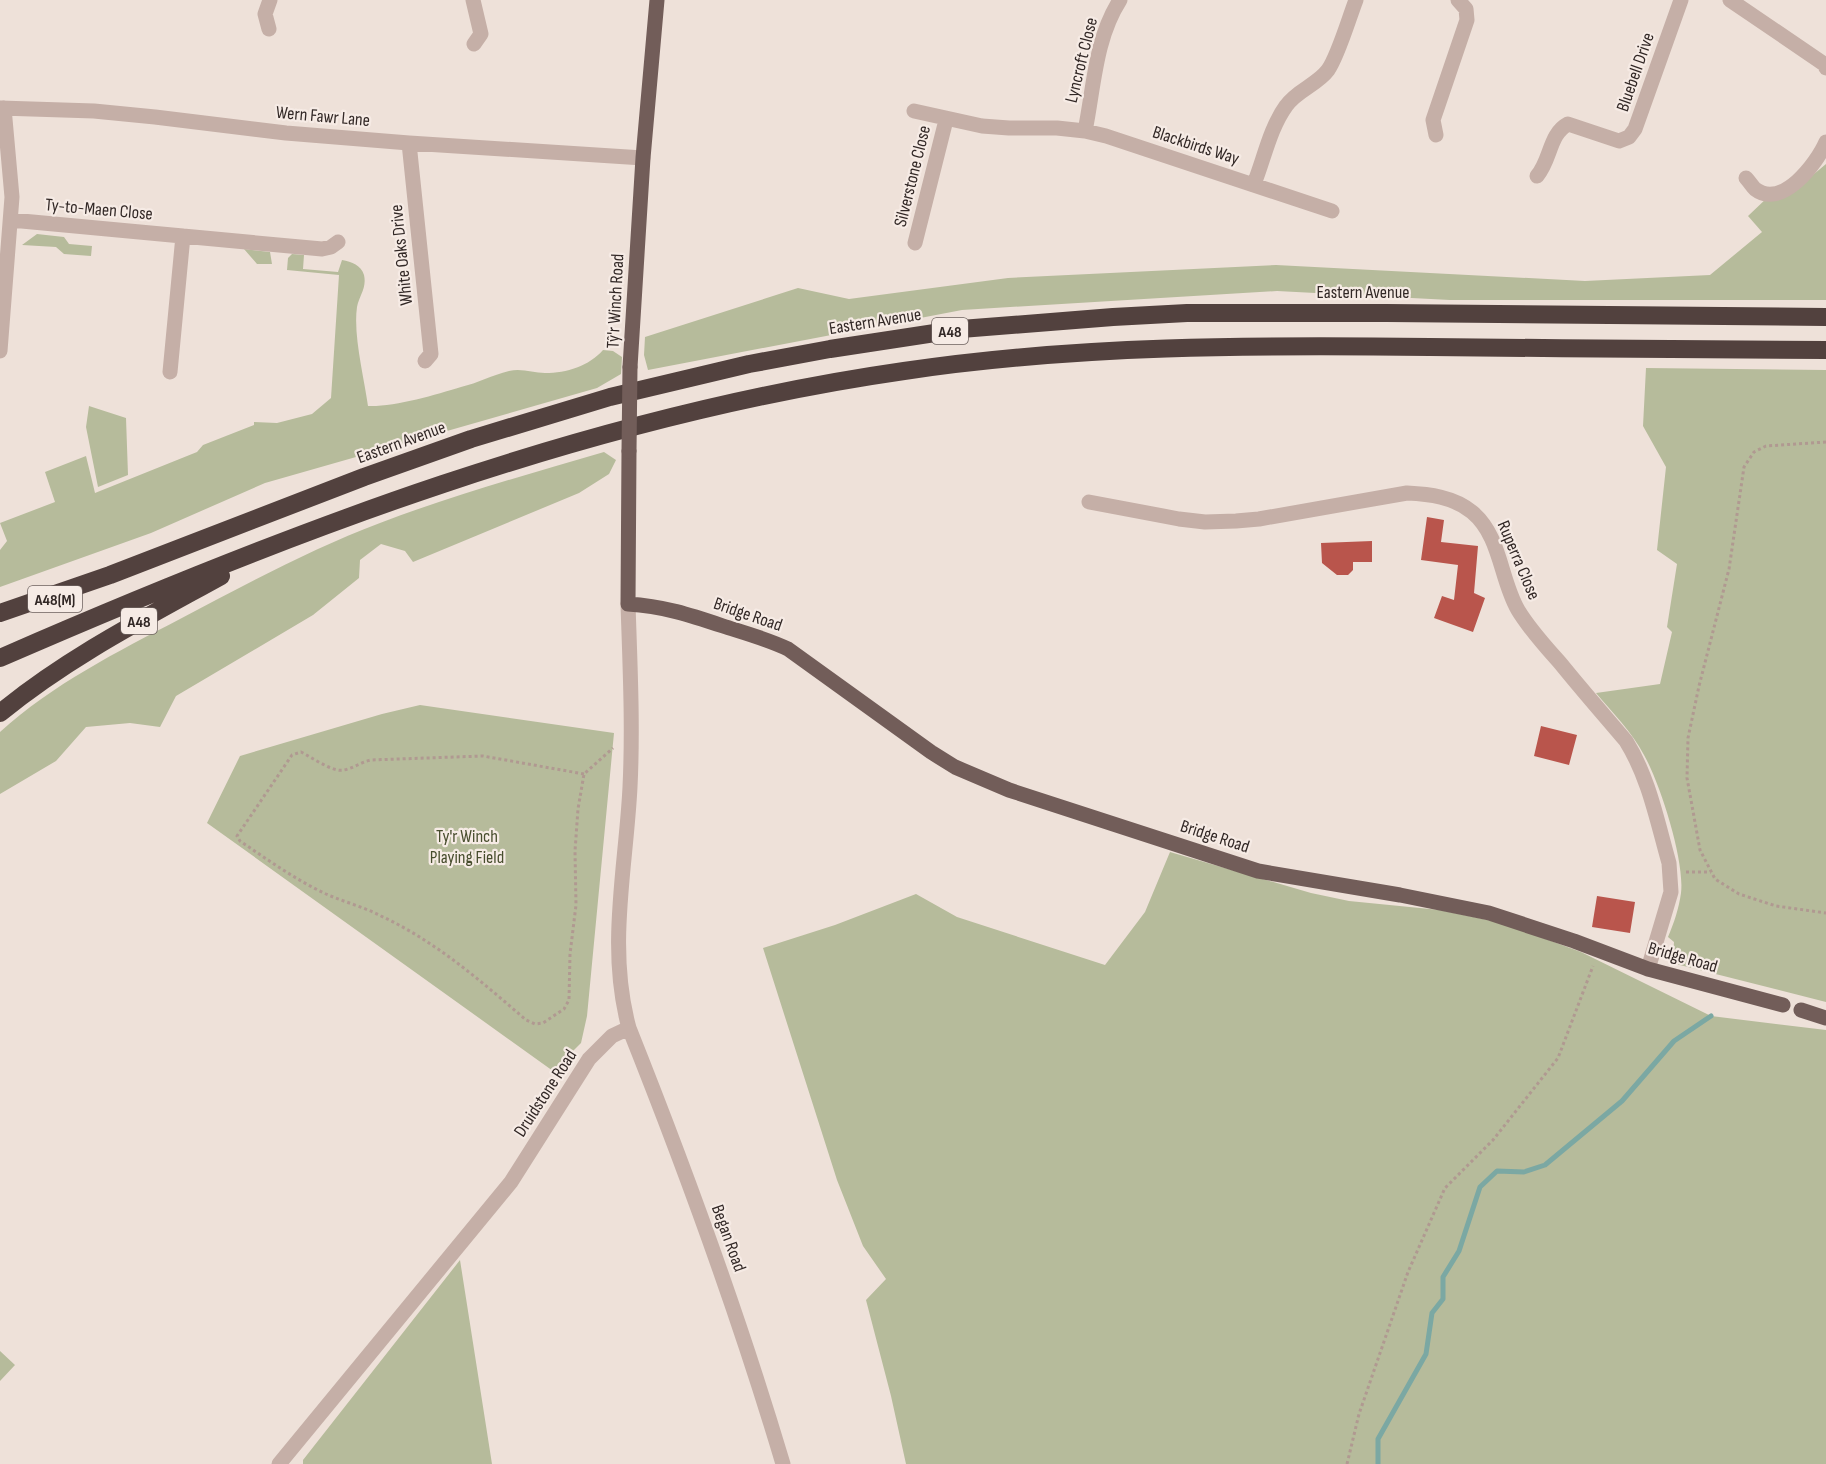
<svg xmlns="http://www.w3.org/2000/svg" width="1826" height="1464" font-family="'Sofia Sans Condensed',sans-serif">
	<rect width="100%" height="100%" fill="#eee1d9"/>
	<path fill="#b6bb9b" d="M1826,164v136h-376l-173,-9 -315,19 -314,60 -4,-15 1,-18 153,-49 51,11 159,-21 268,-13 309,16 125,-6 52,-43 -14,-16 20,-19 28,-8z
		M37,234l27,3 5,7 23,2 -1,10 -27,-2 -8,-7 -34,-2z
		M244,249l26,3 2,12h-15z
		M292,254l12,1 -1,14 35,3 4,-12c10,2 19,5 22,15 3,13 -5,21 -7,32 -4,28 7,70 11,99 26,1 67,-11 93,-19 17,-4 31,-12 48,-16 13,-3 24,2 36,2 22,0 44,-7 58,-23l10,1 9,6 -1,17 -24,14 -332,95 -114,50 -151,54v-37l7,-9 -7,-18 55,-21 -10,-30 41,-16 9,37 102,-41 6,-7 51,-20v-3l23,1 35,-9 19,-16 8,-123 -52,-5 1,-12z
		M1646,368l180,2v632l-150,-38 -3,-5 1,-17 -6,-5c6,-14 11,-29 13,-44 4,-32 -21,-110 -37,-138 -12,-23 -32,-43 -48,-62l64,-9 12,-52 -5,-5 10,-63 -20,-14 9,-83 -23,-41z
		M89,406l37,12 2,57 -30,12 -12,-60z
		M604,452l12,8 -7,14 -30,19 -166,69 -8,-11 -24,-7 -21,16 -1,18 -46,37 -137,81 -16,31 -30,-4 -44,4 -30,34 -56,33v-62c53,-48 117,-80 180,-113 65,-34 131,-70 200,-96 73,-28 149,-49 224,-71z
		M420,705l194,28 -27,283 -6,27 -28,28 -346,-248 33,-67 142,-42z
		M1170,852l141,41 38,8 91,9 62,13 79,29 130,64 115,14v434h-920l-15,-68 -25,-96 20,-21 -23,-33 -26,-66 -74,-232 72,-23 81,-31 41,23 148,48 40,-53z
		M460,1260l32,204h-189v-4z
		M0,1351l15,14 -15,16z"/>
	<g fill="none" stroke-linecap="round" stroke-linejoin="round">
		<path stroke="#7ba8a3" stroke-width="5" d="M1378,1464v-25l48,-85 6,-41 11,-14v-22l16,-26 21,-64 17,-16 27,1 21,-7 77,-64 52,-60 37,-25"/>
	</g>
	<path fill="#b9554c" d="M1427,517l17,3 -3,22 37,4 -4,47 11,5 -12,34 -39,-14 8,-22 12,4 4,-35 -37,-5z
		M1372,541v21h-19v8l-5,5h-11l-15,-12 -1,-20z
		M1541,726l36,9 -8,30 -35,-9z
		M1597,896l38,6 -5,31 -38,-6z"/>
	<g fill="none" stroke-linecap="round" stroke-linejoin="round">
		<path stroke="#b09991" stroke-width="3" stroke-dasharray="3 3" stroke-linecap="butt" d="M1826,442l-60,4 -12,6 -10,15 -15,102 -30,117 -11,52 -1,40 13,72 15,29 24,15 37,12 50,7
			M584,774l-101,-18 -112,4c-10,2 -17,8 -27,10 -10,3 -33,-13 -43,-18l-9,3 -55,81 3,5c28,19 56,39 86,53 18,8 38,13 55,22 54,25 100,65 145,104l9,4 8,-1 21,-14 5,-9 1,-46 6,-49 -1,-54 3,-42 6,-35 29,-26
			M1686,872h25
			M1347,1464l12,-50 49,-142 37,-84 48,-48 65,-82 35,-92"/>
		<path stroke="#c5afa7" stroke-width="15" d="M473,0l8,34 -7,10
			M1730,0l94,64 2,4
			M269,29l-4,-15 5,-14
			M0,108l94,3 61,6 131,16 123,10 234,15
			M914,111l68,15 27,2h48l28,3 21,5 226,75
			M1085,131c9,-44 10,-92 35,-131
			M1436,135l-3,-15 34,-100 -1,-11 -8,-9
			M409,143l22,211 -6,7
			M1537,176c14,-16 12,-42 31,-52l51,17 10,-4 6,-8 46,-129
			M1746,178c3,3 6,8 9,11 27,21 62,-26 71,-47
			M1254,184c10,-25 16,-56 32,-78 11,-16 31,-21 42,-36 10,-14 21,-52 28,-70
			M11,220l311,29 9,-2 7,-5
			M915,243l31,-123
			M0,351l12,-154 -8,-89
			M170,372l13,-136
			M1089,502l90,17 26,3 31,-1 23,-2 148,-26c22,1 47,4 65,19 29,24 28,67 46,98 12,20 28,37 43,54 21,26 43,51 65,77 23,37 31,80 43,122l2,29 -23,77
			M628,604c2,61 5,122 2,183 -4,81 -23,161 -1,241 57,143 110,288 154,436
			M279,1464l232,-282 78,-123 23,-23 17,-8"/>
		<path stroke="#725d59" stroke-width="15" d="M630,367l13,-209 14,-158
			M629,451l-1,153c35,2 62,11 95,22 22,7 44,13 65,23l143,103 24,15 54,23 249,81 142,24 89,18 85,28 74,28 135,36
			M1801,1010l25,8"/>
		<path stroke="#52413e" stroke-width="18" d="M0,613l110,-38 254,-98 107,-38 139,-42 139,-33 81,-15 131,-20 152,-12 74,-4h200l439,4
			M0,658c289,-126 590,-242 904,-287 174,-26 350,-26 526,-24 132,1 264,3 396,3
			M0,713c67,-55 145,-95 221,-137"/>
		<path stroke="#725d59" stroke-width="15" d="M629,451l1,-84"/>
	</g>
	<g text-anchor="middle" stroke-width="4.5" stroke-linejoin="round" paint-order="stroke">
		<g fill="#f6ebe5" stroke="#6d625f" stroke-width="1.5">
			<rect x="932" y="318" width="36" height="26" rx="4.5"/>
			<rect x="28" y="586" width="54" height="26" rx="4.5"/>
			<rect x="121" y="608" width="36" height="26" rx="4.5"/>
		</g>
		<g font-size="16" font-weight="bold" fill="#322826">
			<text x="950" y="337">A48</text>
			<text x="55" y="605">A48(M)</text>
			<text x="139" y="627">A48</text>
		</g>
		<g font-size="18" fill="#322826" stroke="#f6ebe5">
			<text transform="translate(1081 60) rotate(-76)" y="6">Lyncroft Close</text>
			<text transform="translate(1635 72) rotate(-71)" y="6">Bluebell Drive</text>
			<text transform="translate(323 116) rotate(5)" y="6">Wern Fawr Lane</text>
			<text transform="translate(1196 145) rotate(18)" y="6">Blackbirds Way</text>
			<text transform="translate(912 176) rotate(-76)" y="6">Silverstone Close</text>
			<text transform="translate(99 209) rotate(5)" y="6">Ty-to-Maen Close</text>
			<text transform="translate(401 255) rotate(-96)" y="6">White Oaks Drive</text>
			<text x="1363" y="298">Eastern Avenue</text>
			<text transform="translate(615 301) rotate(-87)" y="6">Tŷ'r Winch Road</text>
			<text transform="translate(875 321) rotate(-9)" y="6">Eastern Avenue</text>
			<text transform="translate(401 442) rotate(-20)" y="6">Eastern Avenue</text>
			<text transform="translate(1519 560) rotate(67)" y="6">Ruperra Close</text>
			<text transform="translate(748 614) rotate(19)" y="6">Bridge Road</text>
			<text transform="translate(1215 836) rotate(18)" y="6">Bridge Road</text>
			<text transform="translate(1683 957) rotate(16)" y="6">Bridge Road</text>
			<text transform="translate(545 1093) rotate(-57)" y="6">Druidstone Road</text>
			<text transform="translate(729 1238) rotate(70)" y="6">Began Road</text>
		</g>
		<g font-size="18" fill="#474d2d" stroke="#f6ebe5">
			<text x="467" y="842">Ty'r Winch<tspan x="467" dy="21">Playing Field</tspan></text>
		</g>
	</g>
</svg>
